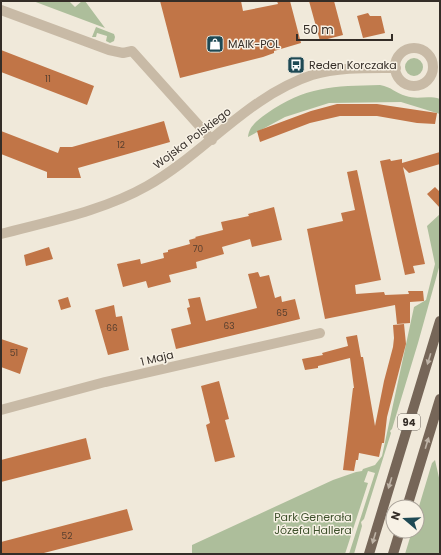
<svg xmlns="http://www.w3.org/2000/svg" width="441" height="555" font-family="Poppins,sans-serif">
	<rect width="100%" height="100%" fill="#f0e9da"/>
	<path fill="#adbe9b" d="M33,1h36l6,6 7,-6h3l20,27z
		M96,27l18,7 1,3 -1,4 -4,2 -4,-2 1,-5 -10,-3 -1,4h-4z
		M405 67a9 9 0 1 1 18 0a9 9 0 1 1-18 0Z
		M380,85c12,2 15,8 26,11 11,4 22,-1 34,3v15l-39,-12 -72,1 -44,14 -37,20c1,-11 10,-17 18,-23 40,-28 67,-28 114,-29z
		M440,214v50l-22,79 -26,86 -2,2 1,2 -27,86 -3,3 1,4 -8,28h-5l26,-81 -7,-2 -4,11 4,1 -23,71h-153v-9l141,-65 23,-8 6,-1 1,-2 12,-4 7,-9 32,-149 12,-7 9,-36 -8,-38z
		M435,460l5,22v72h-35l7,-23h5v-18l15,-50z"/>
	<path fill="#c17547" d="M160,1h81l2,10 35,-7 -1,-3h13l11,42 -27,8v2l-11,4 -83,21z
		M309,1h25l9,34 -23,6z
		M368,13l2,3h11l4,17 -22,5 -6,-22z
		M1,50l93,36 -7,19 -86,-33z
		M337,104h40l60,9 -2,11 -18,-1 -40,-7h-37l-30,7 -50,19 -3,-11 54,-20z
		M164,121l6,21 -92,26 3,10h-34v-6l-46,-18v-23l57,22 2,-6h12z
		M440,152v12l-31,9 -6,-6 22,97 -12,2 2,7 -10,2 -25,-114 10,-2 1,2 11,-2v4z
		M357,170l24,110 -26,5 1,9 28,-2 1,3 24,-1 -1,-3h15l1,10 -14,1v21l-13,1 -2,-19 -70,14 -18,-90 36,-8 -2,-8 14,-3 -8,-38z
		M435,187l5,5v16l-13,-14z
		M274,207l8,33 -30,7 -2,-8 -28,8 2,7 -28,8 1,6 -28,7 2,7 -23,6 -2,-7 -23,6 -6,-23 23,-5 1,5 23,-6 -1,-5 5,-1v-2l22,-6 -1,-4 7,-2 -1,-1 28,-7 -2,-8 28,-6 -1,-2z
		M49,247l4,12 -27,7 -2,-11z
		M258,272l2,5 9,-2 6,23 6,-2 1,6 13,-3 5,20 -124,30 -5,-20 20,-5 -4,-16 3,-1 -2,-8 12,-2 6,24 51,-13 -9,-34z
		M68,297l3,10 -10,3 -3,-10z
		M114,305l2,12 6,-1 7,34 -21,5 -13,-45z
		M404,324l2,20 -19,73 -3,26h-2l-3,14 -20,-4 -1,7h-2l-2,11 -11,-1 10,-82h1l-4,-30 -32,8v2l-13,2 -3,-11 21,-4 -1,-2 26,-7 -2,-9 11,-2 4,22h2l12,69 9,-45 9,-34 1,-9 -1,-13z
		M1,339l27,9 -8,26 -19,-7z
		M219,381l10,38 -4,1 10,37 -20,5 -9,-37 4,-2 -9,-37z
		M86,438l5,21 -90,23v-22z
		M127,509l6,21 -93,24h-39v-12z"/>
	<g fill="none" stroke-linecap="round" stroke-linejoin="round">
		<path stroke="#c8baa6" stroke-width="10" d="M1,10l108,40 14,3 9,-2 80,89
			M395 67a19 19 0 1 1 38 0a19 19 0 1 1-38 0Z
			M1,234c49,-13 102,-23 146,-48 57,-32 101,-90 165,-111 26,-8 56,-7 84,-7
			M1,410l104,-28 215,-49"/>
		<path stroke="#766658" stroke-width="10" d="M407,507l33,-108
			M369,554l71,-233
			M393,554l7,-23"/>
	</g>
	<defs><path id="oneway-solid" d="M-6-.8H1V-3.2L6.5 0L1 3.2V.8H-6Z"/></defs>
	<g fill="#beb3a6">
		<use href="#oneway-solid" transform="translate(429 359) rotate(107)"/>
		<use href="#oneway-solid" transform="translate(427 443) rotate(-73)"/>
		<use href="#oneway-solid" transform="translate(390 483) rotate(107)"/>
		<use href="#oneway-solid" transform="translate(374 538) rotate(107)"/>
	</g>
	<defs>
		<symbol id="shop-square" viewBox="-11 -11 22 22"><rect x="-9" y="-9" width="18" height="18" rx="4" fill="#1e4954" stroke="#f8f2e6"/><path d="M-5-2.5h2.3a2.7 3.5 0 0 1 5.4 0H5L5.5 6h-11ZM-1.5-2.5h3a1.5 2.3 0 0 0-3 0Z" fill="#fff"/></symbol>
		<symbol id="bus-square" viewBox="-11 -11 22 22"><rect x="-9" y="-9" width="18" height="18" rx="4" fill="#1e4954" stroke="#f8f2e6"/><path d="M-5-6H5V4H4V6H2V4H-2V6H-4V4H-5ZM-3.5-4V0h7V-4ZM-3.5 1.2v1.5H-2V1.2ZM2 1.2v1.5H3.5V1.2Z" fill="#fff"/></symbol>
	</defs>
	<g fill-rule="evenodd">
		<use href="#shop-square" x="205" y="34" width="20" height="20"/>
		<use href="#bus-square" x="286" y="55" width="20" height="20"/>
	</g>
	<g text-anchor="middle" stroke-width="3" stroke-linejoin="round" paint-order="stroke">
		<g font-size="9" fill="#573f2f">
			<text x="48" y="82">11</text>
			<text x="121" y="148">12</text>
			<text x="198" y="252">70</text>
			<text x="282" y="316">65</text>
			<text x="229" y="329">63</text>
			<text x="112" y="331">66</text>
			<text x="14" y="356">51</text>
			<text x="67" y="539">52</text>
		</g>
		<rect fill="#f8f2e6" stroke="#6f6860" stroke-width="1" x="398" y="414" width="22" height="16" rx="3"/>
		<g font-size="10" font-weight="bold" fill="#342d27">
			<text x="409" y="426">94</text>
		</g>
		<g font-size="11" fill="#342d27" stroke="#f8f2e6" text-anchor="start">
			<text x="228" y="48">MAIK-POL</text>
			<text x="309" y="69">Reden Korczaka</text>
		</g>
		<g font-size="11" fill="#342d27" stroke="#f8f2e6">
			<text transform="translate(192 138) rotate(-37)" y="4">Wojska Polskiego</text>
			<text transform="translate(157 358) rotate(-13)" y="4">1 Maja</text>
		</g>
		<g font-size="11" fill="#3e512c" stroke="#f8f2e6">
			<text x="313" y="521">Park Generała<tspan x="313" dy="13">Józefa Hallera</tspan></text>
		</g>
	</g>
	<rect width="441" height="555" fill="none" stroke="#342d27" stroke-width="4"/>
	<g transform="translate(405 519) rotate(289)"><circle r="19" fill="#f8f2e6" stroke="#aaa39a"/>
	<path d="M0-3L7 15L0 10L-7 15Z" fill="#1e4954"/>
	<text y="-6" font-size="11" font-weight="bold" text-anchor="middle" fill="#342d27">N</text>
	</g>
	<path d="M297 34v6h95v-6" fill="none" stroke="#342d27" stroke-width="2"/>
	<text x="303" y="34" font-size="12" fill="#342d27" stroke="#f8f2e6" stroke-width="3" paint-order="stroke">50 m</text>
</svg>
